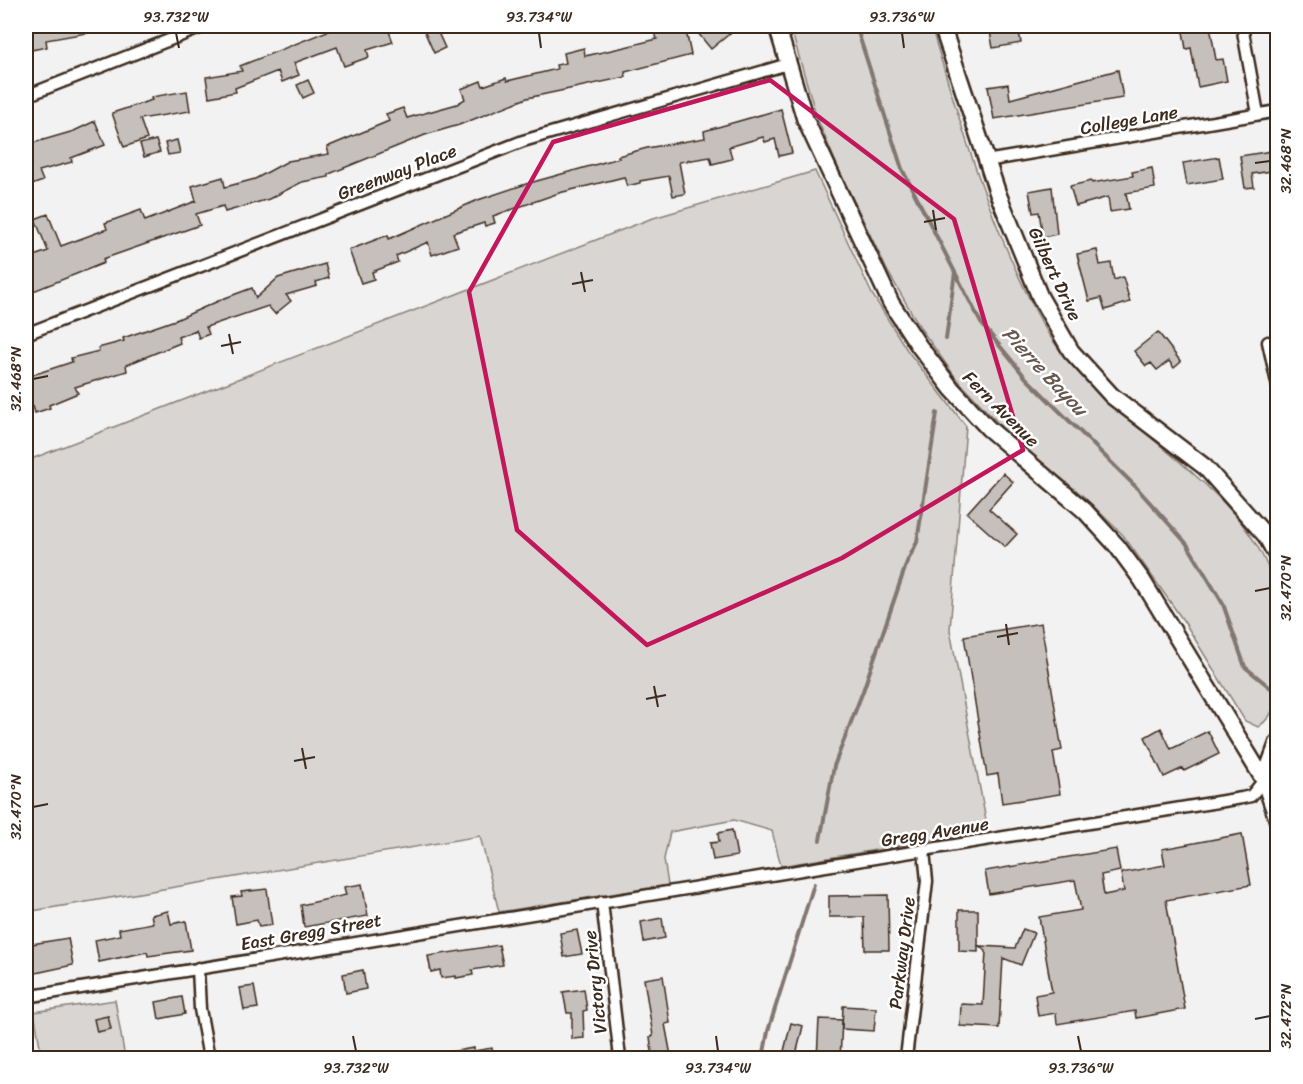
<svg xmlns="http://www.w3.org/2000/svg" width="1303" height="1084" font-family="Sriracha,sans-serif">
	<rect width="100%" height="100%" fill="#f3f2f2"/>
	<filter id="ink" filterUnits="userSpaceOnUse"><feTurbulence type="fractalNoise" baseFrequency=".0167" numOctaves="2"/><feDisplacementMap in="SourceGraphic" scale="12" xChannelSelector="R" yChannelSelector="G"/><feConvolveMatrix kernelMatrix="1 2 1 2 8 2 1 2 1" color-interpolation-filters="sRGB"/></filter>
	<g filter="url(#ink)">
		<path fill="#d8d5d2" stroke="#8a8078" stroke-width="1.5" d="M790,26h141c30,100 61,205 111,297 56,103 215,160 235,275 4,19 0,41 0,60 0,27 6,52 -19,69l-13,-6 -60,-98 -62,-88 -41,-40 -71,-58 -55,-59 -35,-49 -33,-57 -49,-102 -22,-52z
			M815,171l57,123 35,56 59,76 -16,204 38,201 -207,35 -9,-35 -38,-11 -64,12 -6,27 4,26 -169,27 -19,-76 -454,76v-451l624,-242z
			M115,1000l10,58h-83l-8,-46z"/>
		<g fill="none" stroke-linecap="round" stroke-linejoin="round">
			<path stroke="#827770" stroke-width="4" d="M856,26l46,143 79,154 45,55 110,109 51,57 36,60 22,63 33,27
				M946,339l9,-67
				M820,840l14,-74 29,-75 44,-129 10,-20 20,-129
				M763,1058l5,-27 46,-147"/>
		</g>
		<path fill="#c6c0bd" stroke="#3b2a1e" stroke-width="1.5" d="M26,26h71l1,5 -52,9 1,7 -21,4z
			M340,26h47l6,16 -26,8 2,7 -25,9 -7,-19 -43,16 5,12 -17,7 -4,-11 -43,17 1,4 -27,5 -3,-20 36,-6 -2,-5z
			M422,26h13l10,22 -11,5z
			M685,26l6,29 -66,17 1,5 -99,21 -68,27 -34,10 -96,39v3l-27,5 -33,17 -44,13 -2,-6 -27,8 4,11 -97,34 1,4 -78,31v-30l7,-3 -2,-4 17,-6 -13,-32 13,-5 13,32 46,-17 -2,-6 36,-13 4,11 51,-20 -4,-15 31,-9 2,10 30,-8 33,-18 41,-7 -2,-7 62,-26 -3,-7 17,-6 4,10 50,-14 8,-5 -4,-10 20,-8 2,5 23,-8 1,3 50,-12 -1,-4 10,-2 -2,-10 20,-5 1,8 40,-9 32,-8 -2,-7z
			M705,26h34l-28,23 -14,-17z
			M989,26h29l3,17 -28,5z
			M1182,26h28l6,34 7,-1 4,22 -29,6 -7,-39 -5,1z
			M1118,70l5,28 -129,21 -6,-32 20,-3 2,15z
			M308,80l6,13 -11,5 -6,-13z
			M187,91l3,20 -50,8 7,20 -23,8 -12,-34 40,-13 -1,-3z
			M781,109l11,44 -13,3 -4,-17 -10,3 -2,-5 -34,10 3,12 -20,5 -2,-7 -31,5 6,32 -12,2 -4,-20 -29,5v2l-13,3 -3,-9 -65,16 -66,23 2,7 -10,3 -1,-3 -31,10 5,13 -26,9 -4,-13 -32,14 2,6 -26,10 2,7 -13,4 -12,-33 39,-15 1,4 89,-39 48,-16 93,-26 -1,-2 29,-8 58,-10 -1,-7z
			M95,121l10,24 -34,13 1,4 -33,9 4,10 -17,6v-42l48,-14z
			M156,140l4,12 -16,5 -4,-13z
			M177,140l3,13 -12,2 -3,-12z
			M1278,150v20l-26,4 2,13 -9,1 -5,-32z
			M1219,157l4,22 -36,6 -4,-22z
			M1152,168l3,20 -29,5 3,16 -19,3 -2,-15 -32,9 -6,-20 21,-5 1,2 41,-7 -1,-4z
			M1052,187l5,47 -14,3 -4,-25 -6,1 -4,-22z
			M1097,250l3,15 11,-2 3,17 9,-3 7,25 -25,8 -4,-12 -12,3 -12,-47z
			M325,264l4,14 -13,4 1,4 -31,9 5,6 -16,13 -7,-8 -62,21 3,7 -10,4 -3,-8 -18,7 2,6 -54,22 1,6 -52,16 3,6 -29,12 1,3 -15,5 -2,-7 -7,2v-31l46,-15 -1,-4 28,-7 -1,-3 26,-7 -1,-3 55,-19 47,-21 27,-10 4,10 22,-20z
			M1158,332l23,30 -7,6 -5,-7 -12,9 -6,-7 -5,3 -12,-15z
			M1003,473l10,9 -24,27 28,25 -12,13 -38,-34z
			M1041,623l21,127 -9,2 7,42 -58,9 -4,-29 -11,2 -23,-140z
			M1161,728l10,21 37,-18 11,23 -35,17 -1,-3 -19,9 -19,-40z
			M732,830l5,26 -24,4 -3,-17 9,-1 -1,-9z
			M1242,834l9,51 -85,15 19,109 -49,9 -1,-7 -78,13 -1,-11 -18,3 -3,-21 17,-3 -13,-75 42,-7 -6,-30 -86,14 -4,-23 131,-22 4,22 -19,4 3,20 20,-4 -3,-18 44,-8 -3,-16z
			M362,884l6,32 -64,11 -3,-22 45,-10 -2,-8z
			M267,889l5,36 -13,2 -2,-7 -21,4 -4,-27 10,-1 -1,-4z
			M888,895l1,55h-24l-1,-33h-35v-21z
			M959,910h19v42l-19,-1z
			M168,911l3,13 15,-3 5,29 -43,6 -1,-4 -48,10 -4,-22 25,-5 -1,-6 34,-6 -2,-8z
			M662,918l3,20 -21,4 -3,-20z
			M1023,929l11,4 -13,32 -18,-7 -4,70 -39,-2 1,-22 22,1 3,-54 -7,-5 36,2z
			M577,930l5,24 -18,3 -4,-24z
			M68,938l5,27 -42,9 -1,-6 -4,1v-24z
			M499,945l4,20 -31,5 1,5 -17,3v-2l-15,2 -1,-8 -9,2 -3,-16z
			M363,970l3,19 -20,4 -3,-19z
			M663,976l7,47 -5,1 6,32 -18,3 -3,-22 3,-1 -9,-57z
			M254,986l4,22 -14,2 -4,-22z
			M584,989l3,21 -4,1 1,27 -12,1v-26h-5l-4,-21z
			M182,997l3,17 -26,5 -3,-17z
			M843,1006l33,2 -2,23 -32,-2z
			M108,1016l3,13 -14,3 -3,-13z
			M819,1019l23,1 -2,39h-23z
			M791,1023l12,3 -8,33h-13z
			M474,1048v3l18,-3 2,11h-50l-1,-6z"/>
		<g fill="none" stroke-linecap="round" stroke-linejoin="round">
			<defs>
				<path id="street" d="M1242,26l16,88
					M26,96l179,-70
					M986,161l292,-50
					M26,334l497,-193 265,-77
					M1268,342l10,45
					M602,902l18,156
					M198,968l2,41 9,49
					M26,997l1216,-199 9,-2 13,-16
					M906,1058l21,-177 -3,-30"/>
				<path id="secondary" d="M777,26l28,93 86,184 28,43 33,43 36,39 97,83 32,35 25,34 122,200 14,41
					M942,26l56,168 42,103 31,54 41,45 93,71 61,69 12,22
					M1264,780l14,-38"/>
			</defs>
			<use href="#street" stroke="#3b2a1e" stroke-width="15"/>
			<use href="#secondary" stroke="#3b2a1e" stroke-width="20"/>
			<use href="#street" stroke="#fff" stroke-width="10"/>
			<use href="#secondary" stroke="#fff" stroke-width="15"/>
		</g>
	</g>
	<path fill="none" stroke="#c2185b" stroke-width="4.5" stroke-linejoin="round" d="M770,80l184,139 69,231 -181,108 -195,87 -130,-115 -48,-238 84,-150z"/>
	<path fill="none" stroke="#3b2a1e" stroke-width="2" d="M176,33l3,15M539,33l2,15M902,33l2,15M1255,163l15,-2M933,210l3,20M924,222l21,-4M581,272l4,20M572,284l21,-4M229,334l4,20M221,346l20,-4M33,379l15,-3M1255,591l15,-3M1006,624l3,21M997,637l21,-4M654,686l4,21M646,699l20,-4M302,748l4,21M294,761l21,-4M33,807l15,-3M1255,1019l15,-3M353,1036l3,15M716,1036l2,15M1078,1036l3,15"/>
	<g text-anchor="middle" stroke-width="5" stroke-linejoin="round" paint-order="stroke">
		<g font-size="18" fill="#3b2a1e" stroke="#fff">
			<text transform="translate(1129 120) rotate(-10)" y="6">College Lane</text>
			<text transform="translate(397 172) rotate(-21)" y="6">Greenway Place</text>
			<text transform="translate(1055 274) rotate(65)" y="6">Gilbert Drive</text>
			<text transform="translate(1001 409) rotate(45)" y="6">Fern Avenue</text>
			<text transform="translate(935 832) rotate(-9)" y="6">Gregg Avenue</text>
			<text transform="translate(311 932) rotate(-10)" y="6">East Gregg Street</text>
			<text transform="translate(902 953) rotate(-83)" y="6">Parkway Drive</text>
			<text transform="translate(595 982) rotate(-96)" y="6">Victory Drive</text>
		</g>
		<g font-size="20" font-style="italic" fill="#65574e" stroke="#fff">
			<text transform="translate(1045 371) rotate(47)" y="7">Pierre Bayou</text>
		</g>
	</g>
	<rect width="1303" height="1084" fill="none" stroke="#fff" stroke-width="66"/>
	<rect x="33" y="33" width="1237" height="1018" fill="none" stroke="#3b2a1e" stroke-width="2"/>
	<g font-size="15" text-anchor="middle" fill="#3b2a1e">
		<text x="176" y="22">93.732°W</text>
		<text x="539" y="22">93.734°W</text>
		<text x="902" y="22">93.736°W</text>
		<text transform="translate(1286 161) rotate(-90)" y="5">32.468°N</text>
		<text transform="translate(16 379) rotate(-90)" y="5">32.468°N</text>
		<text transform="translate(1286 588) rotate(-90)" y="5">32.470°N</text>
		<text transform="translate(16 807) rotate(-90)" y="5">32.470°N</text>
		<text transform="translate(1286 1016) rotate(-90)" y="5">32.472°N</text>
		<text x="356" y="1073">93.732°W</text>
		<text x="718" y="1073">93.734°W</text>
		<text x="1081" y="1073">93.736°W</text>
	</g>
</svg>
